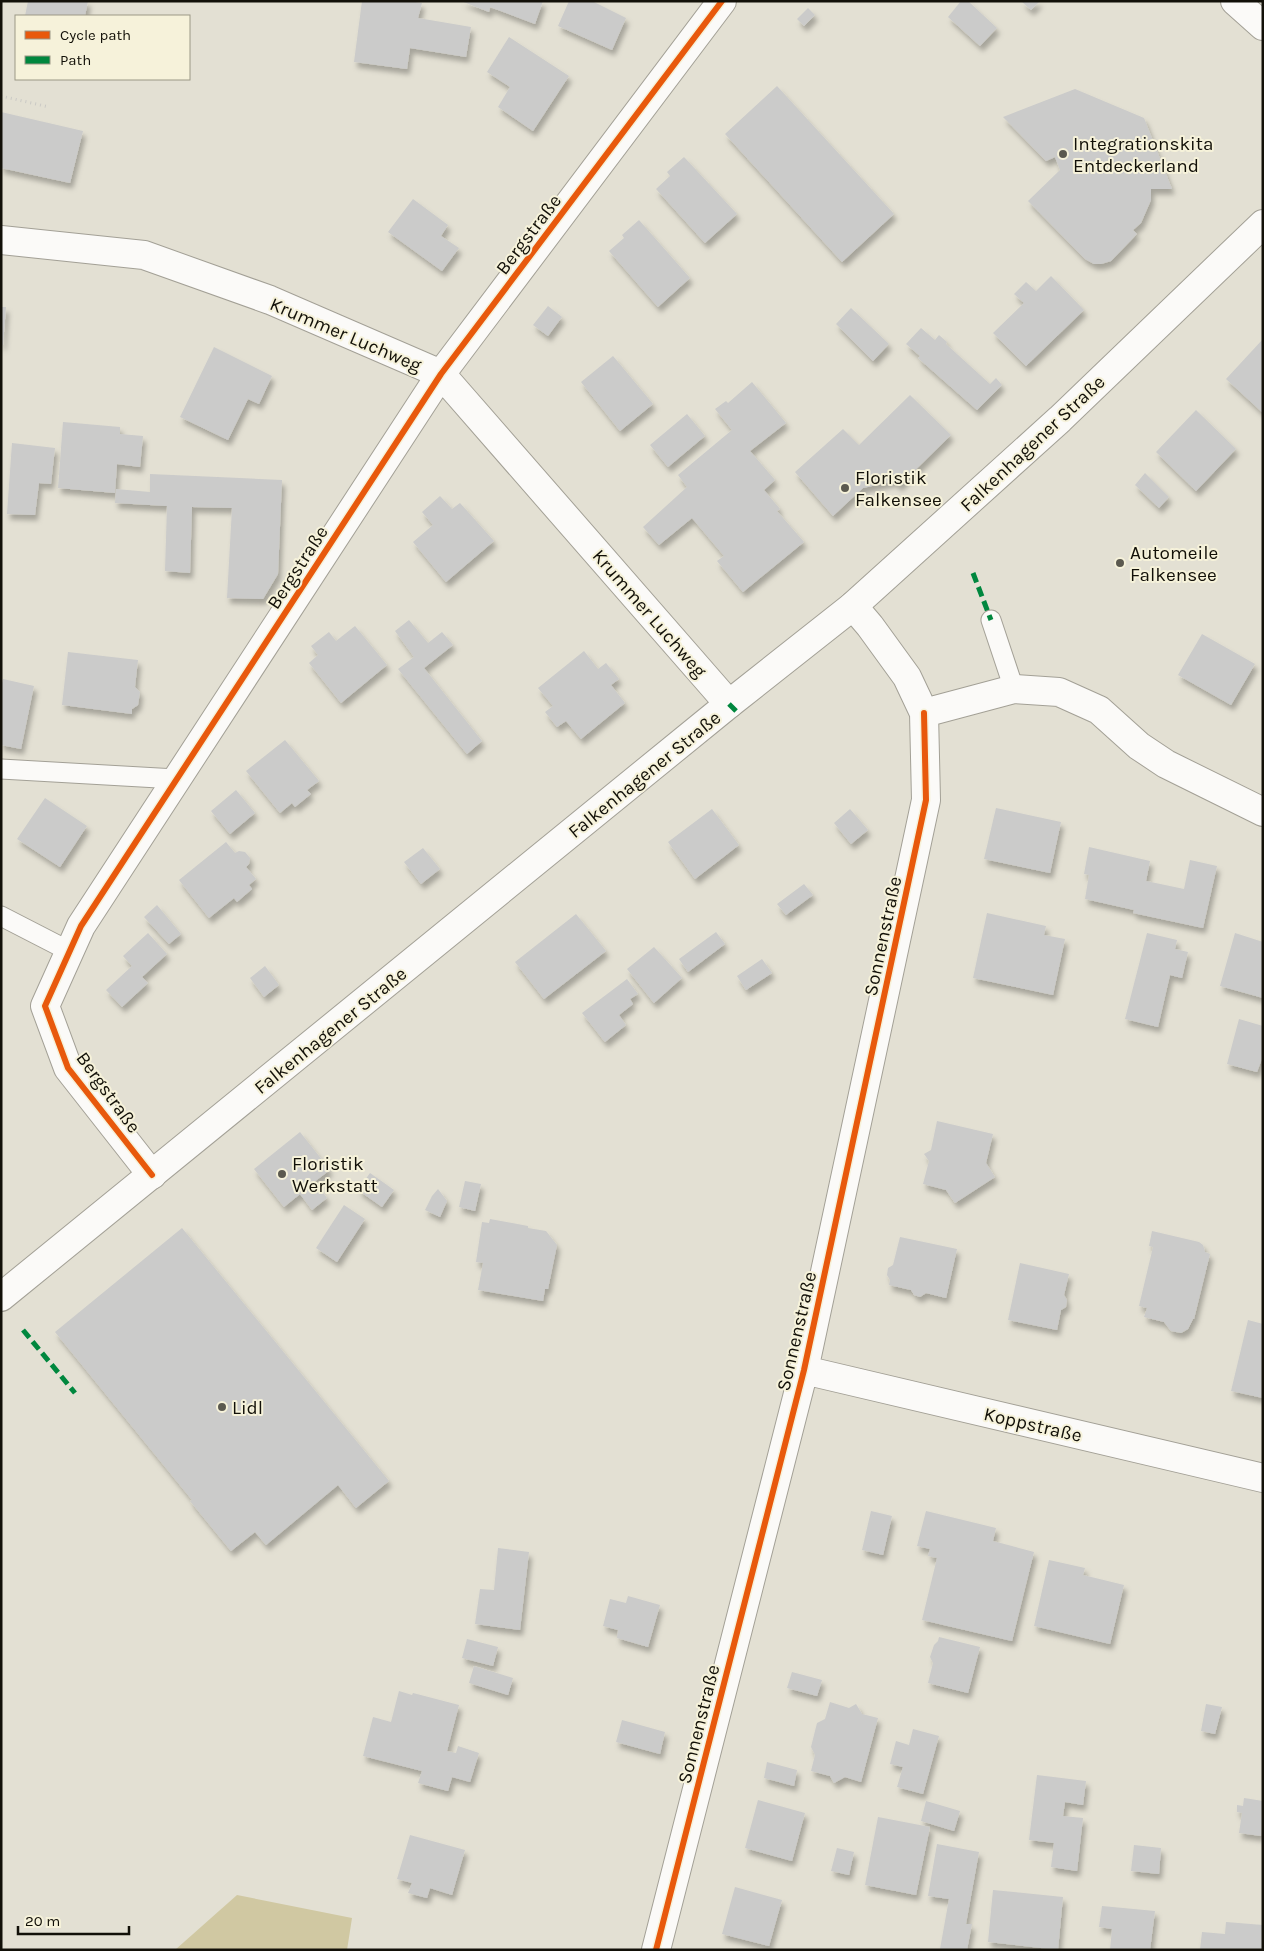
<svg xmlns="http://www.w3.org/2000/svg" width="1264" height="1951" font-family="Karla,sans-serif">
	<defs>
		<filter id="shadow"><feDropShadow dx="3" dy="5.5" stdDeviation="2.5" flood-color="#0004"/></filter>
	</defs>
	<rect width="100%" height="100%" fill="#e3e0d3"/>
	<path fill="#d0c8a2" d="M237,1895l115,23 -5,32h-172z"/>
	<path fill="#cbcbca" filter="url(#shadow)" d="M28,1h60l-3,15h-60z
		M362,1h47l13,2 -4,15 53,9 -5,30 -56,-9 -3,21 -53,-7z
		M461,1h82l-8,23 -45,-17 -1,5z
		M569,1h23l34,17 -14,32 -54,-24z
		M961,1h7l29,27 -17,18 -32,-29z
		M1021,1h19l-9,9z
		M808,8l7,7 -11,11 -7,-7z
		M509,37l60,39 -36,55 -35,-24 12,-20 -23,-15z
		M777,86l117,128 -52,48 -117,-128z
		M1075,89l69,29 28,71h-21v11l-10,23 -8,7 4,4 -26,27 -10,3h-7l-9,-5 -57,-58 32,-31 -5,-13 -9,4 -43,-44z
		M1,112l82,19 -13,52 -69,-15z
		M684,157l53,57 -32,29 -49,-54 14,-13 -3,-4z
		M413,199l35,26 -7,11 18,12 -17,23 -54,-39z
		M639,220l51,58 -32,29 -49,-56 15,-13 -2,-3z
		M1051,276l33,34 -58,56 -33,-33 31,-30 -10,-9 12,-12 10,9z
		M548,306l14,11 -14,19 -15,-11z
		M1,307h5l-3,38h-2z
		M851,308l38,36 -16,17 -37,-37z
		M921,328l14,12 4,-5 8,7 -1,2 44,40 6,-6 6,7 -25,25 -59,-52 2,-2 -14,-12z
		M1263,339v74l-37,-34z
		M214,347l58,29 -13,28 -11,-5 -20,41 -48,-23z
		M613,356l40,48 -33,27 -39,-49z
		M752,382l34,41 -36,28 25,29 -11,10 16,19 -3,2 27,31 -61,50 -26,-31 7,-5 -32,-38 -33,27 -16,-18 44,-40 -9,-12 54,-45 -17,-21 11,-8 2,2z
		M910,395l41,40 -52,51 -5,-5 -31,7 -30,28 -38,-44 48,-43 16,16z
		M1196,410l40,39 -40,42 -40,-39z
		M687,414l18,22 -37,31 -18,-22z
		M63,422l57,5v7l23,2 -3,31 -23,-3 -2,29 -57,-5z
		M12,443l43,5 -4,36 -12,-1 -4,32 -28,-1z
		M1145,473l24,24 -10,11 -24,-23z
		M150,474l132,6 -4,94 -15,25 -36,-1 5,-90 -40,-1 -2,66 -25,-2 2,-65 -52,-3 1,-14 34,3z
		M440,496l12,13 8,-6 34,38 -48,41 -33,-40 20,-17 -11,-13z
		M409,620l19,23 14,-11 11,13 -29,23 58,73 -15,13 -69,-85 16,-12 -19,-26z
		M355,626l32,39 -46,38 -32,-40 9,-8 -7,-9 18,-14 7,9z
		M1202,634l53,30 -24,41 -53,-30z
		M584,651l14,18 8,-6 13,16 -8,6 14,18 -44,36 -15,-18 -9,6 -12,-15 8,-6 -15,-18z
		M68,652l70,8 -3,27 5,5 -2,13 -6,4v5l-70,-9z
		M3,679l31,7 -13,63 -20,-4v-58z
		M285,740l34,41 -12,9 4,4 -16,13 -3,-4 -12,10 -34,-42z
		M236,790l19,23 -25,21 -19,-23z
		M45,798l42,28 -27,41 -43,-28z
		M996,808l65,14 -11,51 -66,-14z
		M712,809l27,36 -44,34 -27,-37z
		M850,809l18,21 -17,14 -17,-21z
		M226,842l9,11 4,-2 6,1 5,6 -1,6 -3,3 10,12 -7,6 3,4 -15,13 -3,-4 -25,20 -30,-38z
		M1089,847l61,14 -4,20 38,8 6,-29 27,6 -14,62 -70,-15 1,-3 -49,-11 4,-24 -5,-1z
		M423,848l17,21 -19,15 -17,-22z
		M804,884l9,11 -27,20 -9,-11z
		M157,905l24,29 -12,10 -25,-27z
		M987,913l59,13 -2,9 21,4 -12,56 -80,-17z
		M576,914l30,37 -62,48 -29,-37z
		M716,932l9,12 -37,28 -9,-13z
		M148,933l19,21 -25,23 6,6 -26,24 -16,-17 26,-24 -9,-10z
		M1147,933l30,7 -2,9 13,3 -6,26 -12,-3 -12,52 -33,-8z
		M1235,933l28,9v56l-43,-12z
		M654,947l28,31 -28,25 -27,-34z
		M762,959l10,14 -26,17 -9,-14z
		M265,966l14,19 -15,12 -14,-19z
		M627,979l11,15 -8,5 3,5 -14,11 7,10 -21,17 -23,-29z
		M1239,1019l24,7v30l-6,16 -30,-8z
		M937,1121l56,13 -7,29 9,14 -40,26 -9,-13 -23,-6 6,-23 -5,-7 7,-4z
		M300,1132l30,38 -16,12 13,16 -15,12 -12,-16 -16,13 -30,-38z
		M370,1173l24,17 -12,17 -24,-17z
		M465,1181l16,3 -6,27 -16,-4z
		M438,1189l9,12 -7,16 -15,-7 7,-14z
		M344,1205l21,14 -28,43 -21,-14z
		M490,1219l38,7v2l18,3 11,14 -9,44h-3l-2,12 -65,-11 5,-27 -7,-1 6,-40 7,1z
		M182,1228l207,253 -33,27 -18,-23 -72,60 -11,-13 -24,19 -41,-50 2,-1 -137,-168z
		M1152,1231l47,11 4,3 2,7 5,2 -16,65h-1l-5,10 -7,4 -10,-2 -7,-9 -20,-5 3,-9 -8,-2 14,-59 -4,-1z
		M900,1237l57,12 -11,49 -20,-5 -6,4 -6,-2 -3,-5 -22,-5 1,-5 -3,-5 1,-7 5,-3z
		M1020,1263l49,11 -5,21 3,5 -1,7 -5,3 -4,20 -49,-10z
		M1248,1320l15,4v74l-32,-7z
		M871,1511l21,5 -9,39 -21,-5z
		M926,1511l70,17 -3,13 41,11 -22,89 -90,-21 15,-62 -9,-2 2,-7 -13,-3z
		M498,1548l31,4 -9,78 -45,-6 5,-35 14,1z
		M1049,1560l36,8 -2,7 41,10 -14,59 -76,-18z
		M628,1596l32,9 -12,42 -31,-9 1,-8 -15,-4 7,-27 16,4z
		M939,1637l41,10 -12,46 -40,-10 5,-20 -3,-6 4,-12 4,-4z
		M467,1639l31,8 -5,19 -31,-8z
		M474,1666l39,12 -5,17 -39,-12z
		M792,1672l30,8 -5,16 -30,-8z
		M399,1691l13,4 1,-2 46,12 -12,46 9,2 2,-7 21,7 -9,29 -18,-5 -4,14 -30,-8 4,-12 -59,-15 10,-39 18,5z
		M830,1702l19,6 7,-4 6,10 16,4 -17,64 -16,-5 -11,6 -4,-7 -19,-5 4,-16 -4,-8 6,-24 8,-4z
		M1206,1704l16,3 -7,27 -14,-3z
		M622,1720l43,12 -5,22 -44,-12z
		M913,1729l26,7 -16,58 -26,-7 6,-20 -13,-3 6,-23 13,4z
		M767,1762l30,8 -3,16 -30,-8z
		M1037,1775l49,6 -3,24 -18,-3 -2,14 20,2 -6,53 -26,-4 3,-24 -25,-3z
		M1244,1798l19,3 -2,35 -22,-3 3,-20 -5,-1v-7l6,1z
		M758,1800l47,13 -13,48 -47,-13z
		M926,1801l34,10 -6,20 -33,-10z
		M878,1817l52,10 -14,68 -51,-10z
		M410,1835l55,15 -13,45 -22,-7 -3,10 -19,-5 4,-10 -15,-4z
		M937,1844l42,8 -13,72h6l-5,26 -27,-1 9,-50 -21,-3z
		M1134,1845l27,3 -2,26 -28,-3z
		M837,1848l17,4 -5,23 -18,-4z
		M735,1887l47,13 -13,46 -47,-12z
		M993,1890l70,7 -5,53 -70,-8z
		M1102,1906l53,5 -5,39h-40l2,-21 -13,-2z
		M1226,1922l37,3v25h-63l2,-18 23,2z"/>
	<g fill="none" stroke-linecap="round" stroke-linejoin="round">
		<defs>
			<path id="service" d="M991,620l23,69
				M1,769l175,10
				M1,916l68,35"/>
			<path id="minor" d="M1235,1l28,25
				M1,240l143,15 126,45 171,74 288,330
				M924,713l90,-24 45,3 40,18 40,36 27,18 97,48
				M152,1175l-84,-107 -23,-62 36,-80 360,-552 281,-373
				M804,1370l459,108
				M656,1950l148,-580 122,-570 -2,-87 -17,-36 -37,-51 -17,-20"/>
			<path id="secondary" d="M1,1297l728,-593 124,-98 207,-187 203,-195"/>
		</defs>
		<use href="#service" stroke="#a3a096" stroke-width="21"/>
		<use href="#minor" stroke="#a3a096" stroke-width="30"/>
		<use href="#secondary" stroke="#a3a096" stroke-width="30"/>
		<path stroke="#cac9c5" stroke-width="3" stroke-dasharray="1 4" stroke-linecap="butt" d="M1,3l1,-2
			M1,96l48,11"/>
		<use href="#service" stroke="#fbfaf8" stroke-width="19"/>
		<use href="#minor" stroke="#fbfaf8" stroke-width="28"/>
		<use href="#secondary" stroke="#fbfaf8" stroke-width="28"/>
		<path stroke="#00873e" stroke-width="5" stroke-dasharray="10 5" stroke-linecap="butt" d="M973,573l18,47
			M729,704l10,10
			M23,1330l52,63"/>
		<defs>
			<path id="cycleway" d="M152,1175l-84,-107 -23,-62 36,-80 360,-552 281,-373
				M656,1950l148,-580 122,-570 -2,-87"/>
		</defs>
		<use href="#cycleway" stroke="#f6f2da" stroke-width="9"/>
		<use href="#cycleway" stroke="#e8590c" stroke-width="6"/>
	</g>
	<g fill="#5b594f" stroke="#f6f2da" stroke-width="2">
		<circle cx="1063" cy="154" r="5"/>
		<circle cx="845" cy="488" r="5"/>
		<circle cx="1120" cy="563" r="5"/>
		<circle cx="282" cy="1174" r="5"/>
		<circle cx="222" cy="1407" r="5"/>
	</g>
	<g text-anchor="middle" stroke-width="4" stroke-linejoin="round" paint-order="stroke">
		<g font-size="19" fill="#121008" stroke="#f6f2da" text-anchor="start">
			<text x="1073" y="150">Integrationskita<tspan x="1073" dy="22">Entdeckerland</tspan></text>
			<text x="855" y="484">Floristik<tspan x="855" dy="22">Falkensee</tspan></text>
			<text x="1130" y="559">Automeile<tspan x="1130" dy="22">Falkensee</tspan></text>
			<text x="292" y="1170">Floristik<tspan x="292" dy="22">Werkstatt</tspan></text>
			<text x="232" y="1414">Lidl</text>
		</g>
		<g font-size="19" fill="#121008" stroke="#f6f2da">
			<text transform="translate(528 234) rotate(-53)" y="7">Bergstraße</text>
			<text transform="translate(346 334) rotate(23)" y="7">Krummer Luchweg</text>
			<text transform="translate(1032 443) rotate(-43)" y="7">Falkenhagener Straße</text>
			<text transform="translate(297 567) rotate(-57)" y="7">Bergstraße</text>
			<text transform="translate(650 613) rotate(49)" y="7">Krummer Luchweg</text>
			<text transform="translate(644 774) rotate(-39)" y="7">Falkenhagener Straße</text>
			<text transform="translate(882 936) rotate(-78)" y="7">Sonnenstraße</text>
			<text transform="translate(330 1030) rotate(-39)" y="7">Falkenhagener Straße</text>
			<text transform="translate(109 1092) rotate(54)" y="7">Bergstraße</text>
			<text transform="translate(796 1331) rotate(-77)" y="7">Sonnenstraße</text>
			<text transform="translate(1033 1424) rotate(13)" y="7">Koppstraße</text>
			<text transform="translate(698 1724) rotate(-76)" y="7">Sonnenstraße</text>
		</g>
	</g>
	<rect width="1264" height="1951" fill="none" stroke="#121008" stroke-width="5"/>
	<rect x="15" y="15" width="175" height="65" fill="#f6f2da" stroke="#9b9886"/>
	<rect x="25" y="31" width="25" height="8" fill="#e8590c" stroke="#9b9886"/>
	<text x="60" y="40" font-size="15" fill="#121008">Cycle path</text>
	<rect x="25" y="56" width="25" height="8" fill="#00873e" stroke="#9b9886"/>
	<text x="60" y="65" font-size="15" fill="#121008">Path</text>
	<path d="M18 1926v8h111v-8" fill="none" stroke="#121008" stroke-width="2.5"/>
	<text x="25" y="1926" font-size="15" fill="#121008" stroke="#f6f2da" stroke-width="4" paint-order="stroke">20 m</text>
</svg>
